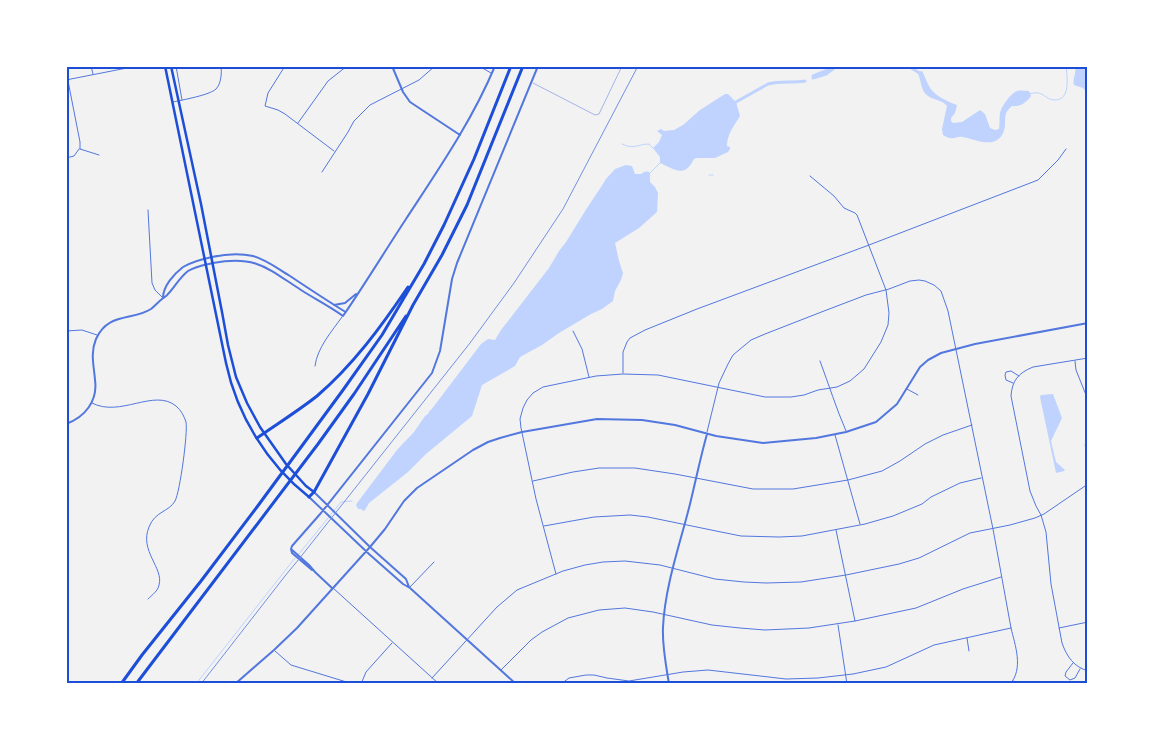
<svg xmlns="http://www.w3.org/2000/svg" width="1154" height="750" font-family="'PT Sans Narrow',sans-serif">
	<rect width="100%" height="100%" fill="#f2f2f2"/>
	<path fill="#bfd3fe" d="M1075,66h13v28l-5,-6 -9,-3c-2,-6 3,-12 1,-19z
		M922,71c3,5 4,10 7,15 4,9 19,16 28,19l-2,8 -4,5v3l2,2 9,-1 18,-12 5,4 5,14 5,2 4,-1c1,-5 0,-11 1,-16 1,-6 11,-20 17,-22 4,-1 8,0 12,0l2,5c-5,7 -11,11 -19,10 -12,9 -3,18 -10,29 -9,14 -27,4 -40,2 -4,-1 -8,2 -12,1 -2,0 -5,-2 -7,-3l-1,-6 5,-23 -3,-3c-5,-3 -12,-4 -16,-7 -8,-5 -6,-16 -11,-24z
		M725,94h3l8,8 4,14c-6,10 -13,18 -13,30l3,1v2l-2,3 -13,6h-18l-3,1c-10,20 -19,10 -34,4v-6l-7,-9 6,-6 3,-7 -5,-4 4,-2 3,2 10,-1 9,-5 17,-15z
		M626,165l6,1 3,8h6c3,-2 6,-4 9,-1v9l5,5 3,6 -1,19 -18,16 -24,15 4,18 4,12 -2,7 -6,11 -2,10 -11,8 -11,5 -32,19 -17,12 -22,12 -5,9 -33,19 -10,31 -46,38 -18,18 -39,31 -4,7 -2,1 -2,-2h-3l-2,-4 1,-2 40,-53 17,-18 11,-16 3,-2 2,-4h1l50,-66 7,-5 7,1 6,-10 48,-62 10,-17 7,-9 21,-34 14,-21 5,-8 9,-10z
		M1053,394l9,24 -11,23 5,21 9,8 -1,1 -8,2 -16,-76 1,-2z"/>
	<g fill="none" stroke-linecap="round" stroke-linejoin="round">
		<path stroke="#bfd3fe" stroke-width="1" d="M1029,94c15,-5 15,6 26,6 16,0 12,-24 11,-34
			M622,144c13,6 15,0 27,0l4,4
			M650,173l10,-10
			M709,175h4
			M298,555l43,-53 11,-1
			M196,684l99,-126"/>
		<path stroke="#bfd3fe" stroke-width="3" d="M910,67l11,7
			M813,76l20,-8
			M813,78l13,-4 11,-8
			M736,102l32,-18c12,-3 24,-1 37,-3"/>
		<path stroke="#5277de" stroke-width="0.5" d="M533,83l62,32 4,-1 23,-48"/>
		<path stroke="#5277de" stroke-width="1" d="M91,66l2,8
			M176,66l6,34
			M285,66l-17,27 -3,13 13,4 7,4 49,37
			M479,66l12,7
			M66,80l71,-14
			M68,81l12,61v7
			M173,102c9,-2 37,-7 43,-13 5,-5 6,-16 5,-23
			M298,123l30,-42 19,-15
			M80,149l19,6
			M66,158l8,-2 5,-7
			M322,172l26,-40 6,-11 16,-16 49,-25 16,-14
			M148,210l4,73 3,7 8,8
			M66,285l2,-3
			M66,324l1,6
			M66,331l16,-1 15,5
			M573,331l9,18 7,28
			M1088,358l-55,9c-15,6 -21,14 -22,29l19,95 6,15 5,9 5,17 5,52 11,59c5,14 12,24 26,28
			M820,361c9,24 16,47 26,70
			M1075,361l1,9 12,30
			M315,366c2,-18 17,-35 27,-49
			M623,373v-21l4,-10 3,-4 15,-8 52,-21 172,-64 169,-65 20,-20 8,-11
			M1013,383l-7,-3 -1,-5 1,-3 5,-1 8,5
			M907,389l11,6
			M92,403c28,15 62,-15 84,3 5,4 8,10 10,16 2,10 -6,70 -11,79 -6,11 -20,10 -26,26 -10,24 15,41 10,58 -1,6 -7,10 -11,14
			M707,432l12,-49 9,-19 5,-9 18,-15 14,-6 59,-23 42,-16 23,-6 21,-8 9,-1 6,1 9,4 7,6 7,20 45,218 18,99c4,17 13,41 -1,56
			M835,435l25,89
			M1085,445l3,-1
			M533,481l40,-9 26,-4h36l40,6 78,15h40l55,-9 34,-9 18,-10 25,-17 18,-9 29,-10
			M544,526l50,-9 36,-2 18,2 73,15 20,4 38,1 23,-1 63,-12 28,-8 29,-12 9,-7 29,-14 21,-5
			M836,530l19,91
			M556,574l-20,-75 -15,-71 -1,-9 3,-11 4,-8 6,-7 10,-6 53,-11 27,-2 35,1 107,22h26l13,-2 14,-5 19,-3 13,-6 14,-12 17,-27 7,-17 1,-12 -3,-23 -29,-75 -2,-2 -11,-5 -10,-12 -24,-20
			M410,587l24,-25
			M333,588l106,96
			M838,625l9,59
			M1059,628l29,-6
			M967,638l2,13
			M275,651l16,14 62,19
			M1073,663l-7,9 -1,4 5,4 5,-2 5,-9
			M501,670l30,-30 11,-8 26,-14 31,-8 26,-2 28,4 59,13 28,3 25,2 44,-2 46,-7 61,-13 47,-19 38,-12
			M432,678l65,-71 20,-17 46,-19 22,-6 18,-3 22,-1 35,4 55,14 29,3 22,1 35,-1 45,-7 53,-11 20,-6 51,-25 40,-8 25,-7 9,-4 44,-30
			M1014,681l4,3
			M361,684l5,-12 26,-29
			M561,684l8,-6 17,-3h8l13,3 22,3 54,-9 25,-2 78,9 32,-1 35,-4 33,-7 48,-22 77,-17"/>
		<path stroke="#5277de" stroke-width="2" d="M392,66l11,26 7,10 50,33
			M163,298c0,-12 11,-24 20,-31 9,-5 19,-8 29,-10 14,-3 27,-4 41,-1 14,4 25,13 37,20 18,12 36,24 54,35
			M334,305l11,-2 11,-9
			M66,424c19,-7 32,-23 29,-44 -1,-14 -5,-27 1,-41 12,-27 36,-18 55,-30 4,-3 7,-7 11,-10 1,-1 5,-3 6,-5 7,-7 11,-16 20,-23 8,-5 16,-6 25,-8 43,-8 54,5 88,27 14,9 28,16 42,26 22,-32 42,-65 63,-97 32,-49 66,-98 89,-153
			M314,492l56,55 36,32 3,8
			M309,497l60,57 34,30 7,4 106,96
			M291,549l1,-3 29,-33 111,-140 8,-22 12,-72 5,-16 81,-197
			M291,549l18,16 6,7 17,16
			M291,549l1,4 20,17
			M235,684l39,-34 23,-22 73,-81 15,-18 19,-28 13,-13 56,-38 15,-8 12,-4 22,-6 75,-13 45,1 33,5 41,11 47,7 53,-5 30,-6 30,-10 21,-18 23,-37 8,-7 13,-7 34,-9 113,-21
			M669,684c-3,-19 -7,-38 -6,-57 2,-40 16,-80 26,-119 6,-24 11,-49 18,-74"/>
		<path stroke="#1d4ed8" stroke-width="2.5" d="M165,66l61,297c11,52 41,101 83,134
			M171,66l30,138 21,108 6,33 8,32 11,26 13,24 26,37 20,22 8,6"/>
		<path stroke="#1d4ed8" stroke-width="3" d="M257,438c20,-14 41,-27 60,-42 36,-31 64,-69 91,-109
			M309,497l5,-5 54,-98 45,-89 29,-50 25,-50 56,-139
			M121,684l21,-29 59,-74 56,-74 86,-117 39,-55 42,-71 20,-39 30,-66 37,-93
			M136,684l182,-240 36,-50 52,-78"/>
		<path stroke="#7290e2" stroke-width="1" d="M201,684l84,-108 14,-17 171,-216 44,-60 49,-74 75,-143"/>
	</g>
	<rect width="1154" height="750" fill="none" stroke="#ffffff" stroke-width="135"/>
	<rect x="68" y="68" width="1018" height="614" fill="none" stroke="#1d4ed8" stroke-width="2"/>
</svg>
